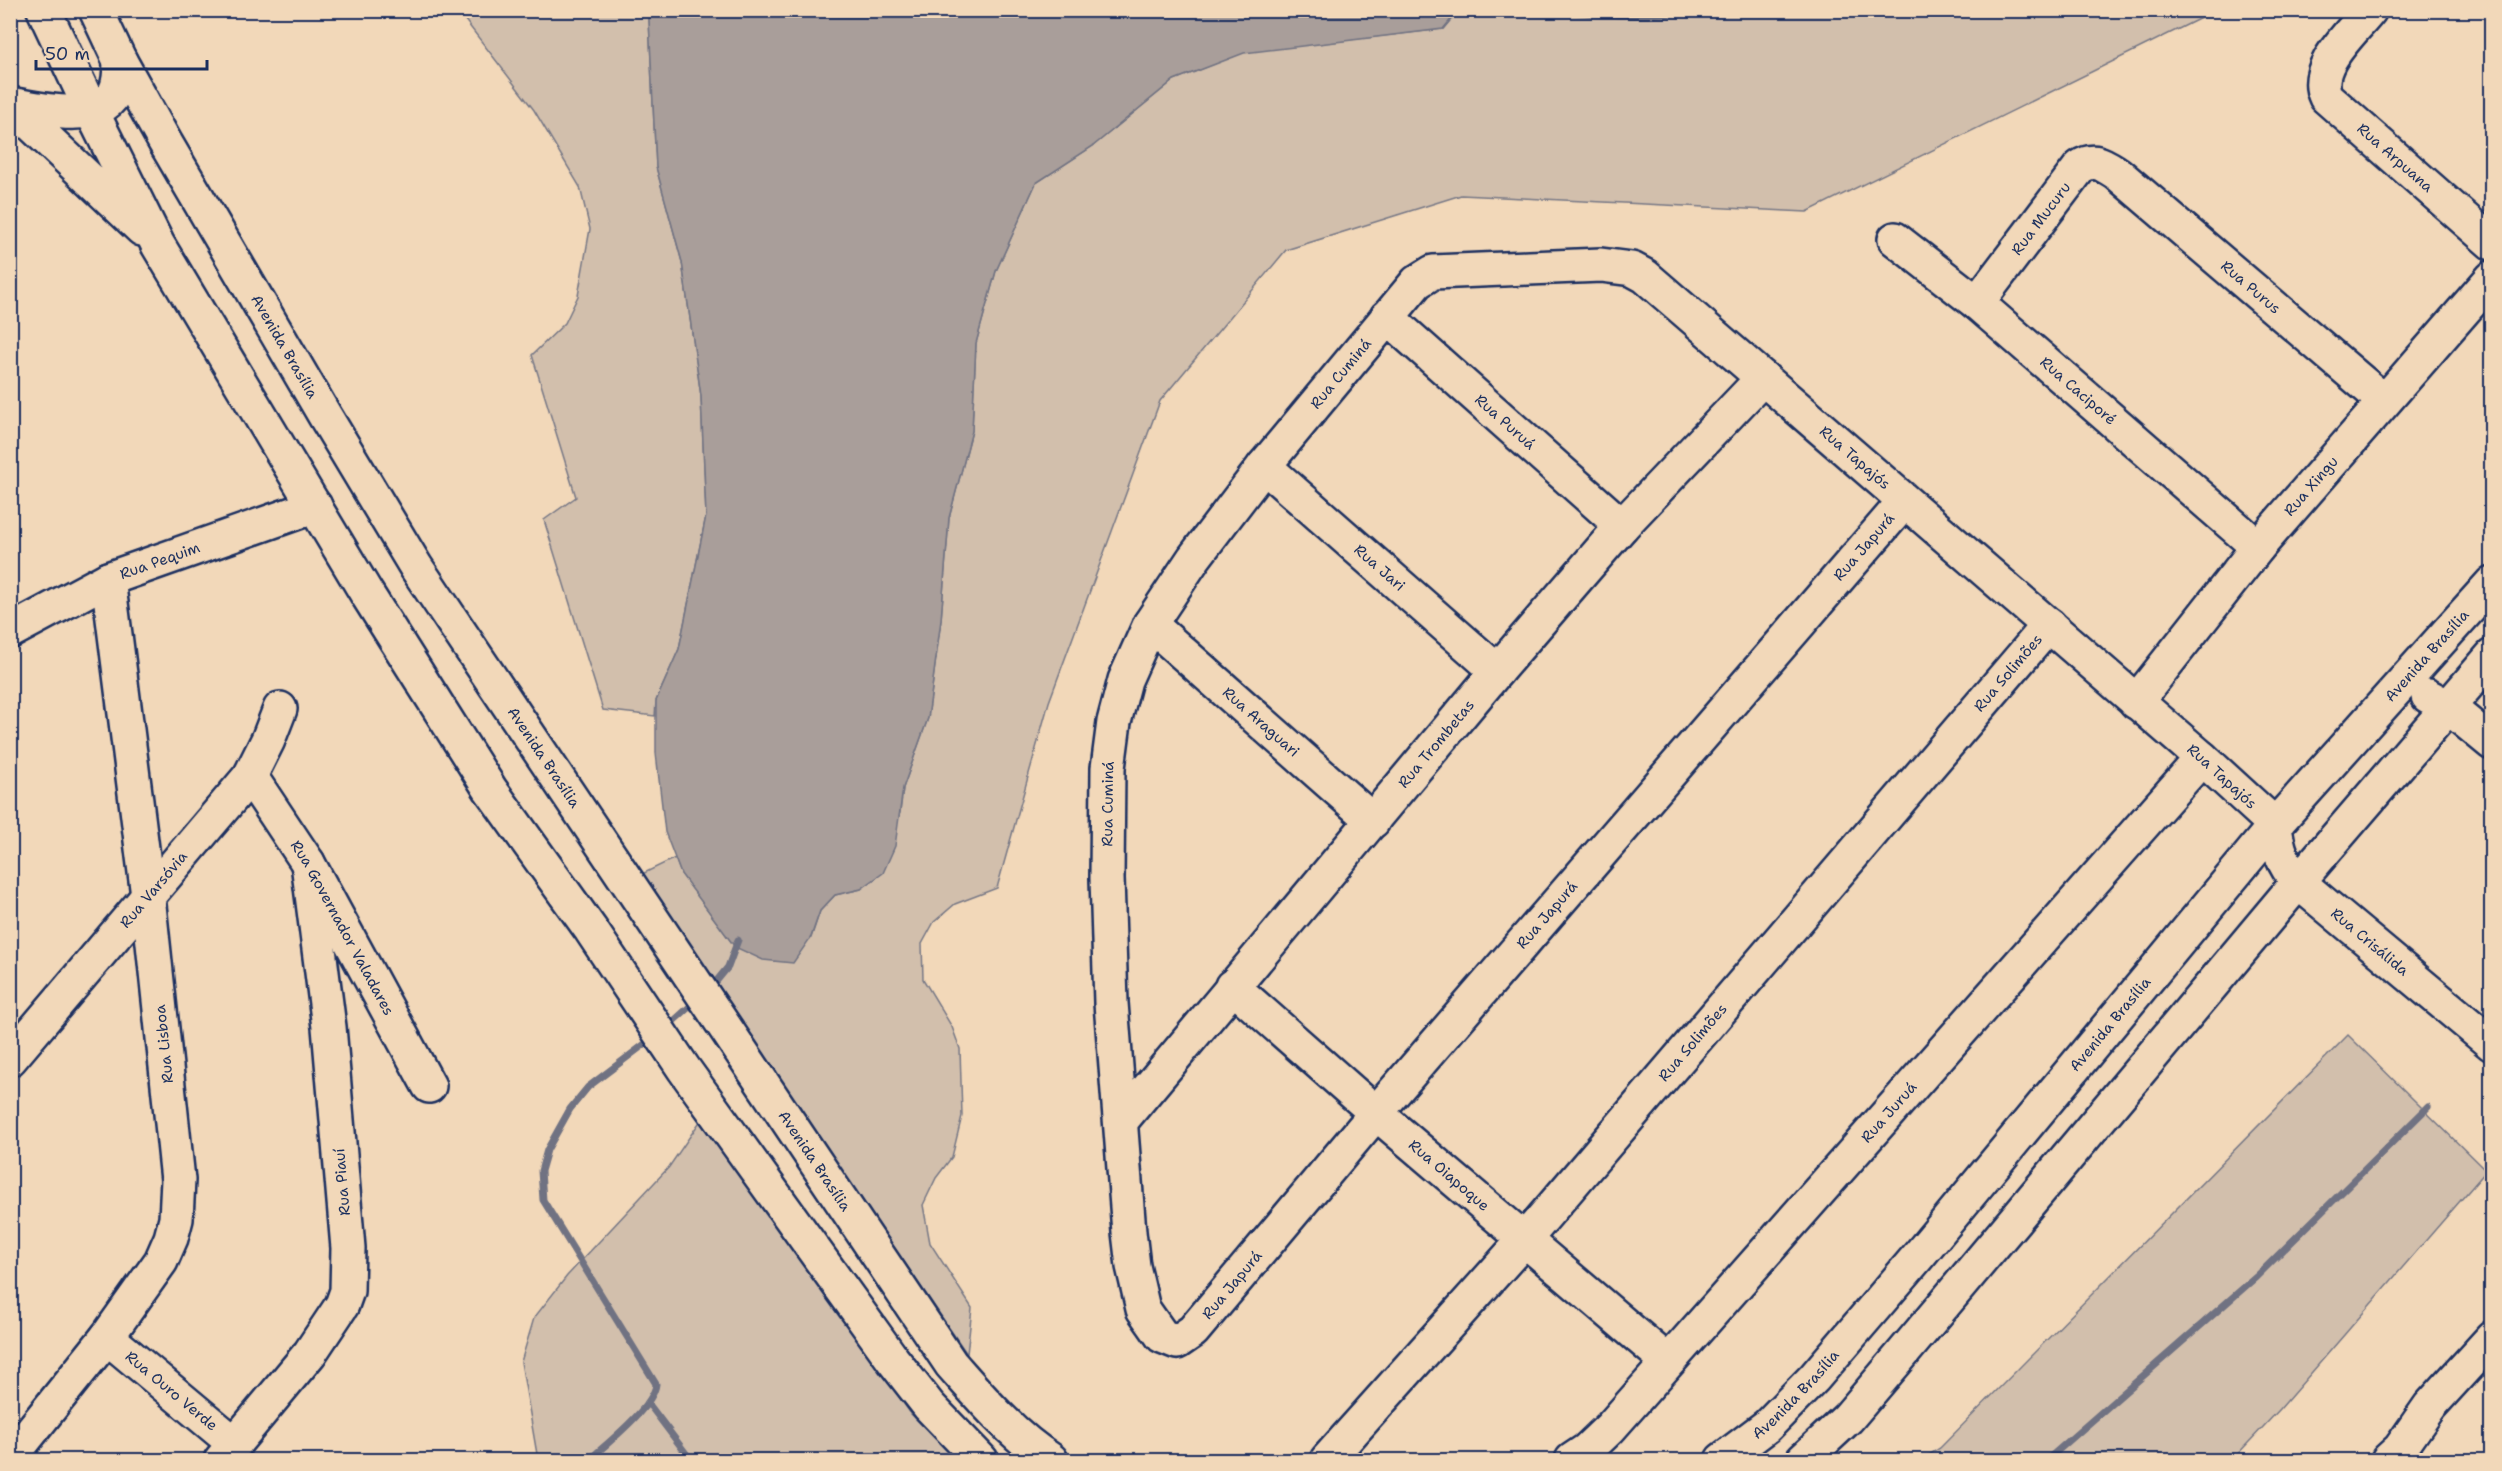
<svg xmlns="http://www.w3.org/2000/svg" width="2502" height="1471" font-family="'Shantell Sans',sans-serif">
	<rect width="100%" height="100%" fill="#f2d8b9"/>
	<filter id="ink" filterUnits="userSpaceOnUse"><feTurbulence type="fractalNoise" baseFrequency=".0167" numOctaves="2"/><feDisplacementMap in="SourceGraphic" scale="12" xChannelSelector="R" yChannelSelector="G"/><feConvolveMatrix kernelMatrix="1 2 1 2 8 2 1 2 1" color-interpolation-filters="sRGB"/></filter>
	<g filter="url(#ink)">
		<path fill="#d2bfac" stroke="#767785" stroke-width="1.5" d="M458,11h195l-4,8 7,148 26,95 19,134 5,120 -27,133 -23,52 -1,15 -52,-6 -59,-190 32,-23 -44,-142 33,-32 13,-27 12,-67 -10,-42 -46,-77z
			M1458,11h757l-408,201 -346,-17 -175,55 -126,151 -111,301 -52,186 -42,16 -21,18 -12,22 1,35 29,48 8,22 2,67 -10,41 -16,21 -13,27 7,38 42,65 -5,46 -327,-479 35,-17 6,16 54,73 76,-9 9,-27 15,-16 26,-6 39,-76 3,-25 25,-70 13,-98 8,-102 23,-87 4,-88 20,-72 40,-88 57,-37 81,-66 70,-28 199,-23z
			M2348,1035l138,136 -206,238 -48,51h-311l19,-12z
			M703,1117l208,297 50,46h-423l-17,-98 13,-44 33,-42 102,-109z"/>
		<path fill="#a99e9a" stroke="#707282" stroke-width="1.5" d="M653,10l805,1 -15,18 -199,24 -70,27 -81,66 -57,37 -40,88 -20,72 -4,88 -23,87 -8,102 -13,98 -25,70 -8,58 -12,27 -22,16 -26,6 -15,16 -9,26 -18,26 -30,-3 -28,-13 -54,-73 -16,-42 -9,-79v-52l23,-52 27,-133 -5,-120 -19,-134 -26,-95 -7,-148z"/>
		<g fill="none" stroke-linecap="round" stroke-linejoin="round">
			<path stroke="#707282" stroke-width="7" d="M1564,10c44,6 87,8 131,0
				M710,989l18,-22 10,-27
				M667,1027l30,-27
				M648,1403l43,57
				M589,1460c17,-16 65,-53 67,-76l-113,-184 -2,-29 6,-21 23,-41 18,-22 66,-50
				M2047,1460l209,-183 172,-170"/>
			<defs>
				<g id="minor">
					<path d="M44,10l47,100 67,135 209,349 123,195 101,141 93,139 209,291 36,46 52,54"/>
					<path id="s1" d="M96,10l24,51 45,81 160,274 91,151 535,797c30,34 62,72 100,96"/>
					<path id="s2" d="M2370,10c-18,23 -59,57 -44,87l166,146"/>
					<path d="M10,104l132,125"/>
					<path d="M10,104c28,5 87,20 104,-10 6,-10 6,-22 6,-33"/>
					<path id="s3" d="M1895,239l82,64 281,244"/>
					<path id="s4" d="M1977,303l103,-136c15,-10 24,-2 38,7l266,227"/>
					<path id="s5" d="M1387,317l235,209"/>
					<path id="s6" d="M1264,466l233,205"/>
					<path id="s7" d="M1904,502l-528,611 -183,218 -16,11 -15,-6 -19,-27 -10,-43 -4,-34 -18,-229 -4,-125 1,-110 6,-46 11,-42 25,-56 44,-66 70,-92 153,-184 16,-10 168,-7 31,4 13,7 557,482 73,67c2,23 8,39 23,57l194,162"/>
					<path id="s8" d="M1150,624l223,197"/>
					<path id="s9" d="M11,631l97,-52 207,-73"/>
					<path d="M2428,696l19,10 45,37"/>
					<path id="s10" d="M2136,702l122,-155 234,-269"/>
					<path id="s11" d="M250,776l58,87 121,223"/>
					<path id="s12" d="M1232,986l144,127 291,248"/>
					<path id="s13" d="M10,1059l240,-283 18,-36 12,-31"/>
					<path id="s14" d="M1122,1120l375,-449 125,-145 141,-148"/>
					<path id="s15" d="M107,1337l128,107"/>
					<path d="M10,1458l97,-121 54,-76 10,-23 5,-19 2,-39 -30,-284 -40,-317"/>
					<path d="M221,1460l89,-107 32,-48 5,-14 1,-43 -19,-221 -21,-164"/>
					<path id="s16" d="M1327,1460l198,-221 524,-614"/>
					<path id="s17" d="M1572,1460l15,-10 23,-22 592,-670"/>
					<path id="s18" d="M1722,1460l45,-34 47,-48 106,-124 355,-429 217,-242"/>
					<path d="M1803,1460l45,-42 51,-60 399,-476 194,-226"/>
					<path d="M2388,1460l12,-11 30,-43 62,-68"/>
				</g>
			</defs>
			<use href="#minor" stroke="#1b2f5e" stroke-width="38"/>
			<use href="#minor" stroke="#f2d8b9" stroke-width="33"/>
		</g>
	</g>
	<g text-anchor="middle" stroke-width="6" stroke-linejoin="round" paint-order="stroke">
		<g font-size="15" fill="#1b2f5e" stroke="#f2d8b9">
			<text dy="5" stroke="none"><textPath href="#s2" startOffset="195">Rua Arpuana</textPath></text>
			<text dy="5" stroke="none"><textPath href="#s4" startOffset="106">Rua Mucuru</textPath></text>
			<text dy="5" stroke="none"><textPath href="#s4" startOffset="387">Rua Purus</textPath></text>
			<text dy="5" stroke="none"><textPath href="#s1" startOffset="386">Avenida Brasília</textPath></text>
			<text dy="5" stroke="none"><textPath href="#s7" startOffset="2170">Rua Cuminá</textPath></text>
			<text dy="5" stroke="none"><textPath href="#s3" startOffset="238">Rua Caciporé</textPath></text>
			<text dy="5" stroke="none"><textPath href="#s5" startOffset="158">Rua Puruá</textPath></text>
			<text dy="5" stroke="none"><textPath href="#s7" startOffset="2800">Rua Tapajós</textPath></text>
			<text dy="5" stroke="none"><textPath href="#s10" startOffset="278">Rua Xingu</textPath></text>
			<text transform="translate(1864 547) rotate(-49)" y="5">Rua Japurá</text>
			<text dy="5" stroke="none"><textPath href="#s9" startOffset="165">Rua Pequim</textPath></text>
			<text dy="5" stroke="none"><textPath href="#s6" startOffset="154">Rua Jari</textPath></text>
			<text dy="5" stroke="none"><textPath href="#s18" startOffset="1071">Avenida Brasília</textPath></text>
			<text dy="5" stroke="none"><textPath href="#s16" startOffset="1041">Rua Solimões</textPath></text>
			<text dy="5" stroke="none"><textPath href="#s8" startOffset="148">Rua Araguari</textPath></text>
			<text dy="5" stroke="none"><textPath href="#s14" startOffset="490">Rua Trombetas</textPath></text>
			<text dy="5" stroke="none"><textPath href="#s1" startOffset="872">Avenida Brasília</textPath></text>
			<text dy="5" stroke="none"><textPath href="#s7" startOffset="3286">Rua Tapajós</textPath></text>
			<text dy="5" stroke="none"><textPath href="#s7" startOffset="1668">Rua Cuminá</textPath></text>
			<text dy="5" stroke="none"><textPath href="#s13" startOffset="222">Rua Varsóvia</textPath></text>
			<text transform="translate(1547 915) rotate(-49)" y="5">Rua Japurá</text>
			<text dy="5" stroke="none"><textPath href="#s11" startOffset="178">Rua Governador Valadares</textPath></text>
			<text dy="5" stroke="none"><textPath href="#s7" startOffset="3514">Rua Crisálida</textPath></text>
			<text dy="5" stroke="none"><textPath href="#s18" startOffset="585">Avenida Brasília</textPath></text>
			<text dy="5" stroke="none"><textPath href="#s16" startOffset="555">Rua Solimões</textPath></text>
			<text transform="translate(164 1044) rotate(-96)" y="5">Rua Lisboa</text>
			<text dy="5" stroke="none"><textPath href="#s17" startOffset="471">Rua Juruá</textPath></text>
			<text dy="5" stroke="none"><textPath href="#s1" startOffset="1358">Avenida Brasília</textPath></text>
			<text dy="5" stroke="none"><textPath href="#s12" startOffset="288">Rua Oiapoque</textPath></text>
			<text transform="translate(342 1182) rotate(-95)" y="5">Rua Piauí</text>
			<text transform="translate(1232 1285) rotate(-50)" y="5">Rua Japurá</text>
			<text dy="5" stroke="none"><textPath href="#s15" startOffset="84">Rua Ouro Verde</textPath></text>
			<text dy="5" stroke="none"><textPath href="#s18" startOffset="99">Avenida Brasília</textPath></text>
		</g>
	</g>
	<rect width="2502" height="1471" fill="none" stroke="#f2d8b9" stroke-width="36"/>
	<rect x="18" y="18" width="2466" height="1435" fill="none" stroke="#1b2f5e" stroke-width="2" filter="url(#ink)"/>
	<path d="M36 60v9h171v-9" fill="none" stroke="#1b2f5e" stroke-width="3"/>
	<text x="45" y="60" font-size="18" fill="#1b2f5e" stroke="#f2d8b9" stroke-width="4.5" paint-order="stroke">50 m</text>
</svg>
